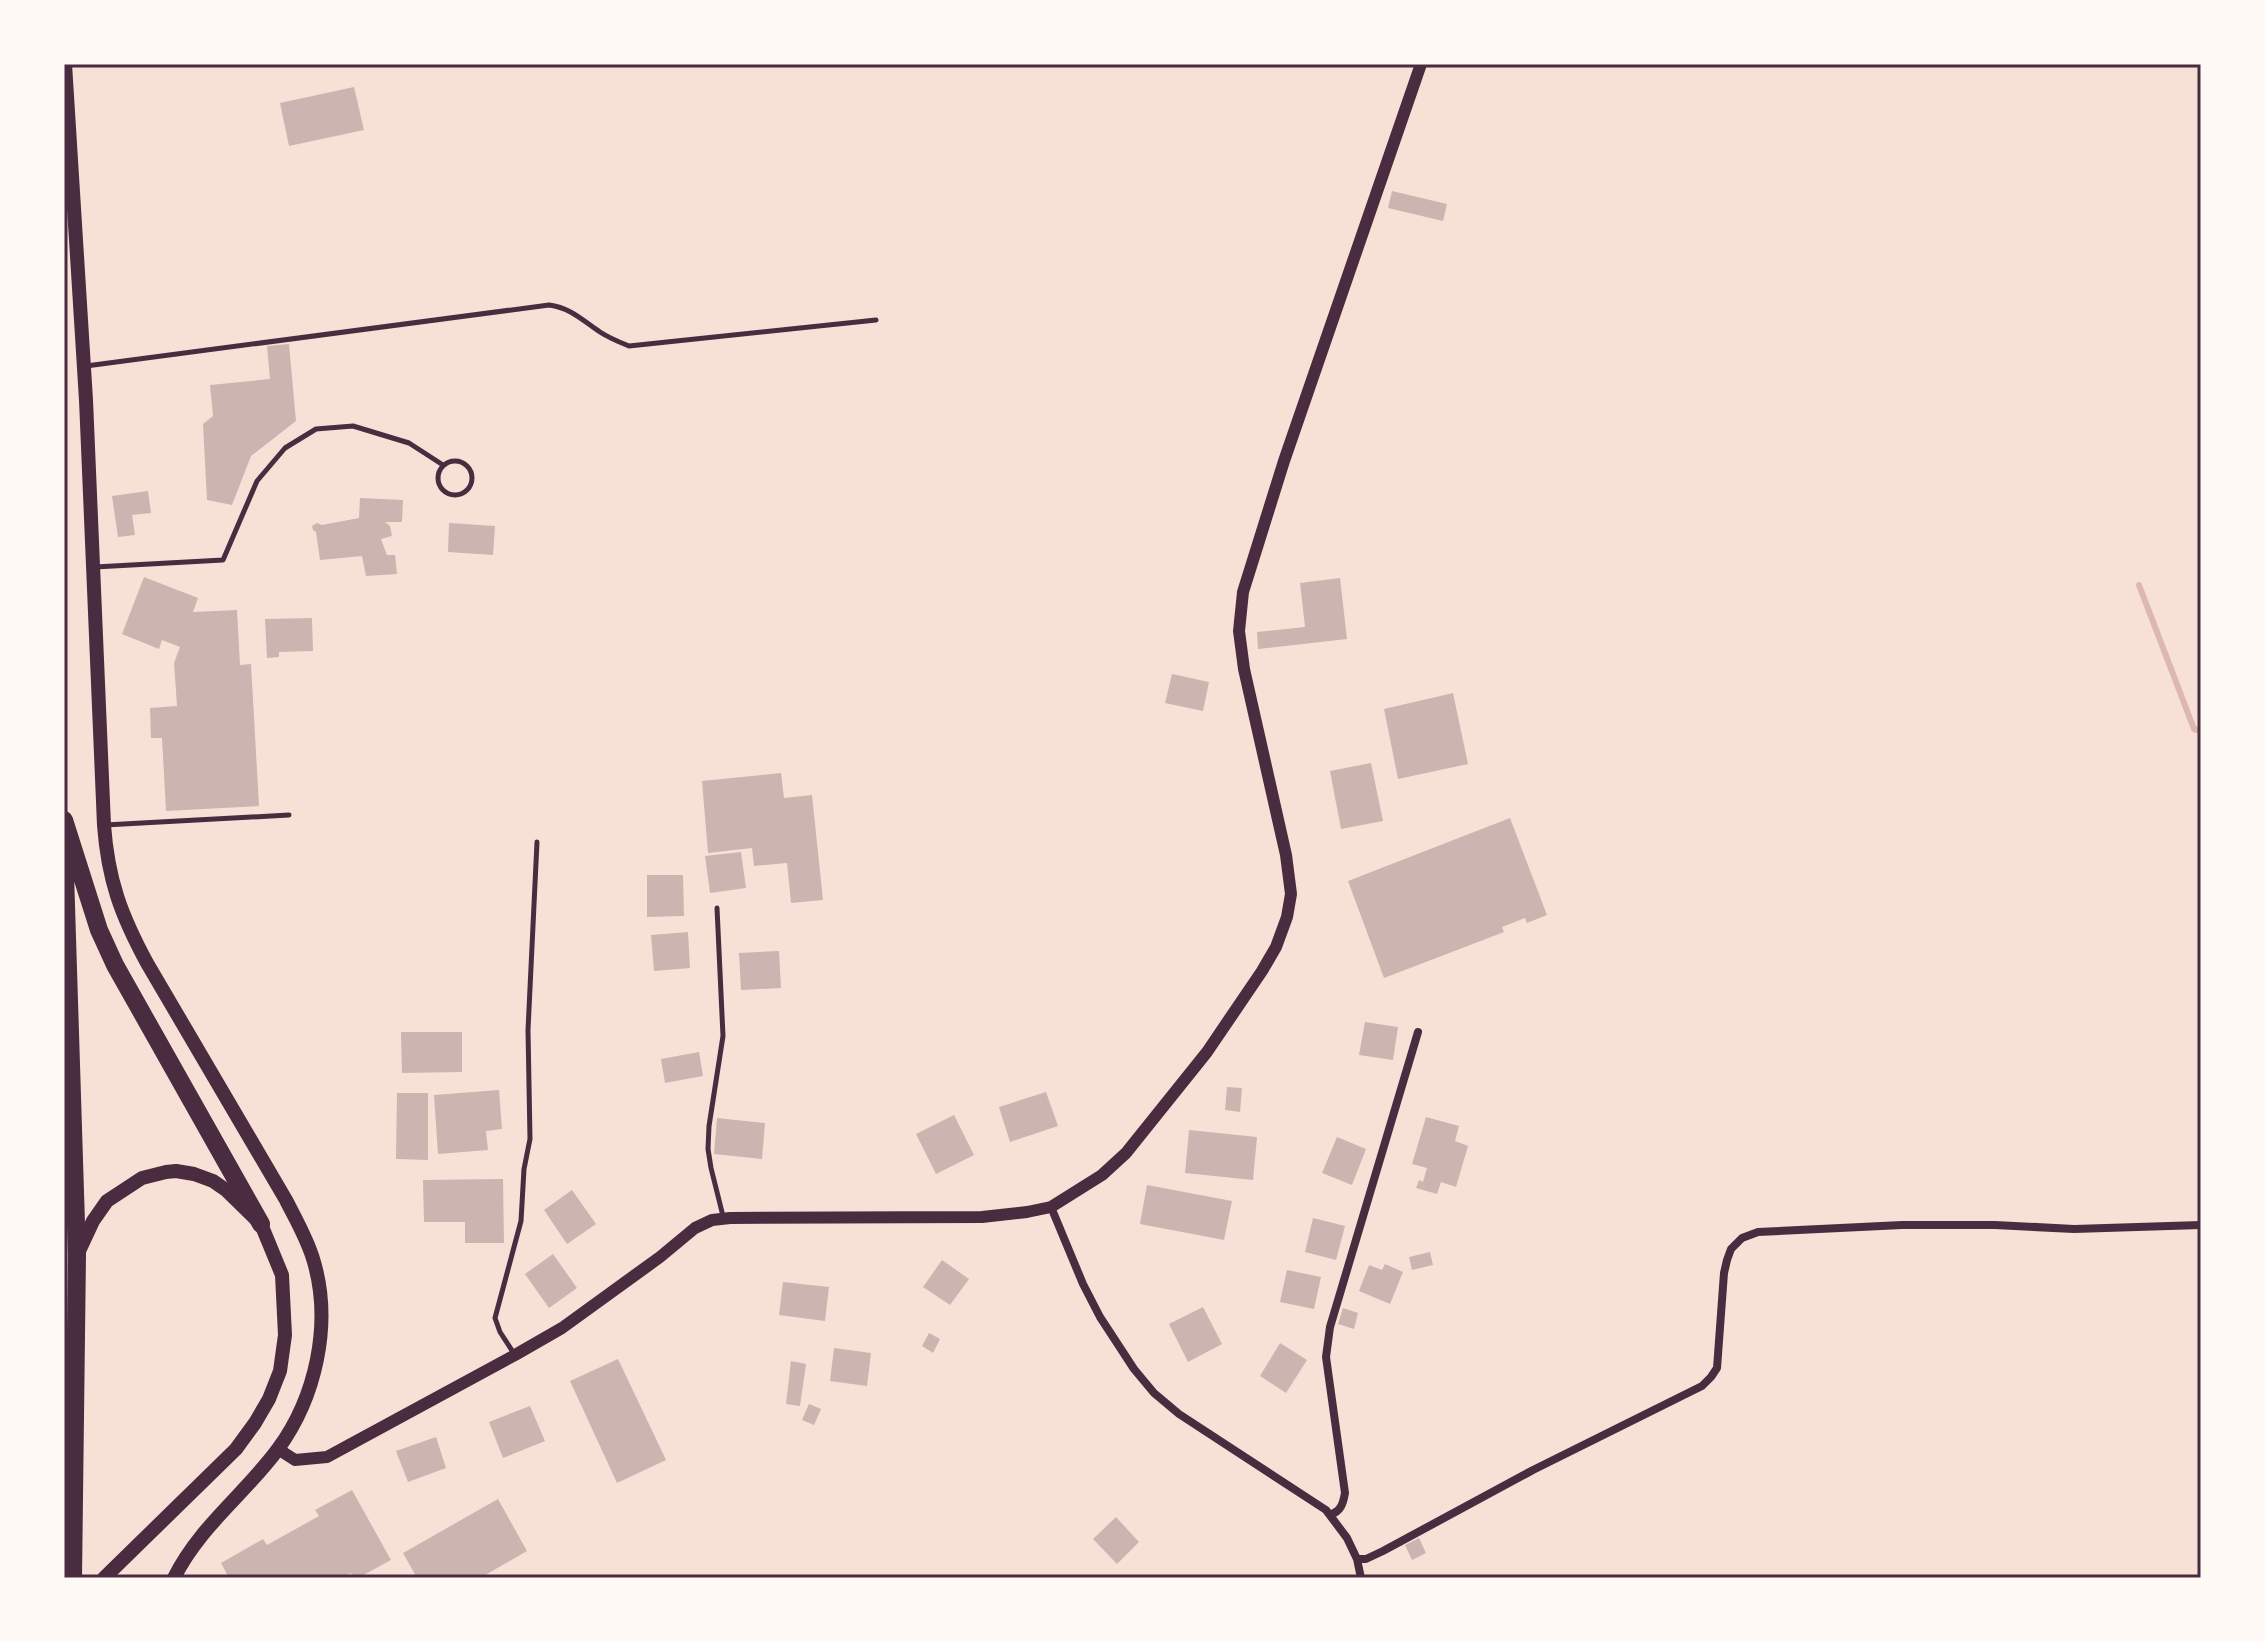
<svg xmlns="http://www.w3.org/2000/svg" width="2265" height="1642" font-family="Lato,sans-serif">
	<rect width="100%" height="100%" fill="#f7e1d7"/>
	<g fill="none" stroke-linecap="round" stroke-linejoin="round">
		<path stroke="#dcb8b0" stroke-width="6" d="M2139,585l55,144 7,2"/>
	</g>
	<path fill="#ccb4b1" d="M354,87l10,43 -75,16 -9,-43z
		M1392,191l55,13 -4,17 -55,-13z
		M289,344l7,77 -45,35 -19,49 -25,-5 -4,-76 10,-8 -3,-31 60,-6 -3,-33z
		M148,491l3,22 -19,2 3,20 -17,2 -6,-41z
		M360,498l43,2 -1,22h-17l5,4 2,10 -11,3 6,16h8l2,19 -31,2 -4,-20 -42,4 -4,-28 -3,-2 -1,-4 5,-3 5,2 37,-7z
		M449,523l46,3 -2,29 -45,-3z
		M144,577l54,21 -5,14 44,-2 3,55 11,-1 8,142 -93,5 -4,-73h-11l-1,-30 27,-2 -3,-43 6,-16 -18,-7 -3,9 -37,-15z
		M1340,578l7,61 -89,10 -1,-17 48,-5 -5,-44z
		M312,618l1,33 -34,1v5l-12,1 -2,-39z
		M1172,674l37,8 -6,29 -38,-8z
		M1453,693l15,71 -70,15 -14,-70z
		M1371,763l12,58 -42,8 -11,-58z
		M781,773l3,25 28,-3 11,105 -32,3 -4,-40 -33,3 -2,-18 -44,5 -6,-72z
		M1510,818l37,97 -20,8 -2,-5 -23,9 2,5 -120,46 -36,-97z
		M741,852l5,36 -36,5 -5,-37z
		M647,875h36l1,41 -37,1z
		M688,932l2,36 -36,3 -3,-36z
		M779,951l2,37 -40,2 -2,-37z
		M1365,1022l33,5 -5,33 -34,-5z
		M401,1032h61v40l-60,1z
		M699,1052l4,24 -38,7 -4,-24z
		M1227,1087l15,1 -2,24 -15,-2z
		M499,1090l3,39 -16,2 2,19 -50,4 -4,-59z
		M1046,1092l12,34 -48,16 -11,-35z
		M397,1093h31v67l-32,-1z
		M954,1115l20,40 -38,19 -20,-40z
		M1426,1117l33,9 -4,15 13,5 -12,41 -15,-5 -4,12 -21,-6 3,-8 4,2 4,-14 -15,-4z
		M717,1118l48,5 -3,36 -48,-5z
		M1189,1130l68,7 -4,43 -68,-7z
		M1337,1137l29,12 -14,36 -30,-12z
		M503,1179l1,64h-39v-21h-41l-1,-42z
		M1147,1185l85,16 -8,39 -84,-16z
		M572,1190l24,34 -29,20 -23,-34z
		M1313,1218l32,8 -9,34 -31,-8z
		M1430,1252l3,13 -21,5 -3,-13z
		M553,1254l24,34 -28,20 -24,-34z
		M942,1260l27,19 -19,26 -27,-18z
		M1385,1264l18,8 -13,32 -31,-13 10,-26 13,5z
		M1287,1270l34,7 -7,32 -34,-7z
		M783,1282l46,5 -4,34 -46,-6z
		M1203,1307l19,37 -34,18 -19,-38z
		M1343,1308l15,5 -4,16 -16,-5z
		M929,1333l11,6 -7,14 -11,-7z
		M1280,1343l27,17 -21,33 -26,-17z
		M834,1348l37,5 -4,33 -37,-5z
		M618,1359l48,101 -49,23 -47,-102z
		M791,1361l15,3 -6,42 -14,-2z
		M809,1404l12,5 -7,16 -12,-5z
		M530,1406l15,35 -42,17 -14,-36z
		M436,1437l10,31 -38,14 -12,-31z
		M352,1490l39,70 -33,18h-5l-2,-5 -9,5h-113l-8,-15 42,-24 4,6 52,-29 -4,-6z
		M498,1499l29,52 -47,27h-63l-14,-25z
		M1116,1517l23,25 -22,22 -24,-25z
		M1419,1538l7,15 -14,7 -7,-15z"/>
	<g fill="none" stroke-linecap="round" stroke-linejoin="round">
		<path stroke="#4a2c40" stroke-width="5" d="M86,366l463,-61c22,3 33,15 51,27 9,6 19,10 29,14l247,-26
			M438 478a17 17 0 1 1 34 0a17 17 0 1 1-34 0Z
			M95,567l128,-7 34,-79 28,-33 31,-19 37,-3 56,17 34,22
			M105,825l184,-10
			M717,908l6,128 -14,90 -1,23 3,19 12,48
			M515,1355l-15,-23 -5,-14 26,-97 3,-52 6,-30 -2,-109 9,-188"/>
		<path stroke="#4a2c40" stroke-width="8" d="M1051,1207l32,77 17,33 34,52 20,24 25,21 147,96 21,28 10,21 4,19
			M1330,1515c11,-4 13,-11 15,-22l-19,-136 4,-30 88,-295
			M1357,1559h9l17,-8 150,-81 169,-84 9,-9 6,-9 7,-95 3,-13 4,-11 11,-11 16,-6 144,-7h93l79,4 127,-4"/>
		<path stroke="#4a2c40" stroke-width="12" d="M278,1449l17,11 32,-3 188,-102 47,-27 98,-71 35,-29 17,-8 18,-2 252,-1 45,-5 24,-5 51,-32 24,-22 81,-101 55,-81 14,-24 11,-30 4,-23 -5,-39 -42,-186 -5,-38 4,-39 41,-131 137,-397"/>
		<path stroke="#4a2c40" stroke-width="14" d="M65,64l21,336 18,425c4,55 17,90 43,138l139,237c10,20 22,40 28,62 18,62 2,135 -36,187 -33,45 -79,78 -104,129
			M79,1251l14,-30 14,-20 35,-23 24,-6 10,-1 18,3 19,7 13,9 35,34 21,51 3,60 -5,36 -11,28 -14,24 -19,26 -132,129"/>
		<path stroke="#4a2c40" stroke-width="18" d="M73,1578l4,-323"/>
		<path stroke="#4a2c40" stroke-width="18" d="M64,820l35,110 16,35 146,259
			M64,842l13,413"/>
	</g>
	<rect width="2265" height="1642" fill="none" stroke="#fffaf5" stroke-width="132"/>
	<rect x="66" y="66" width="2133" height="1510" fill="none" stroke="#4a2c40" stroke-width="3"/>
</svg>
